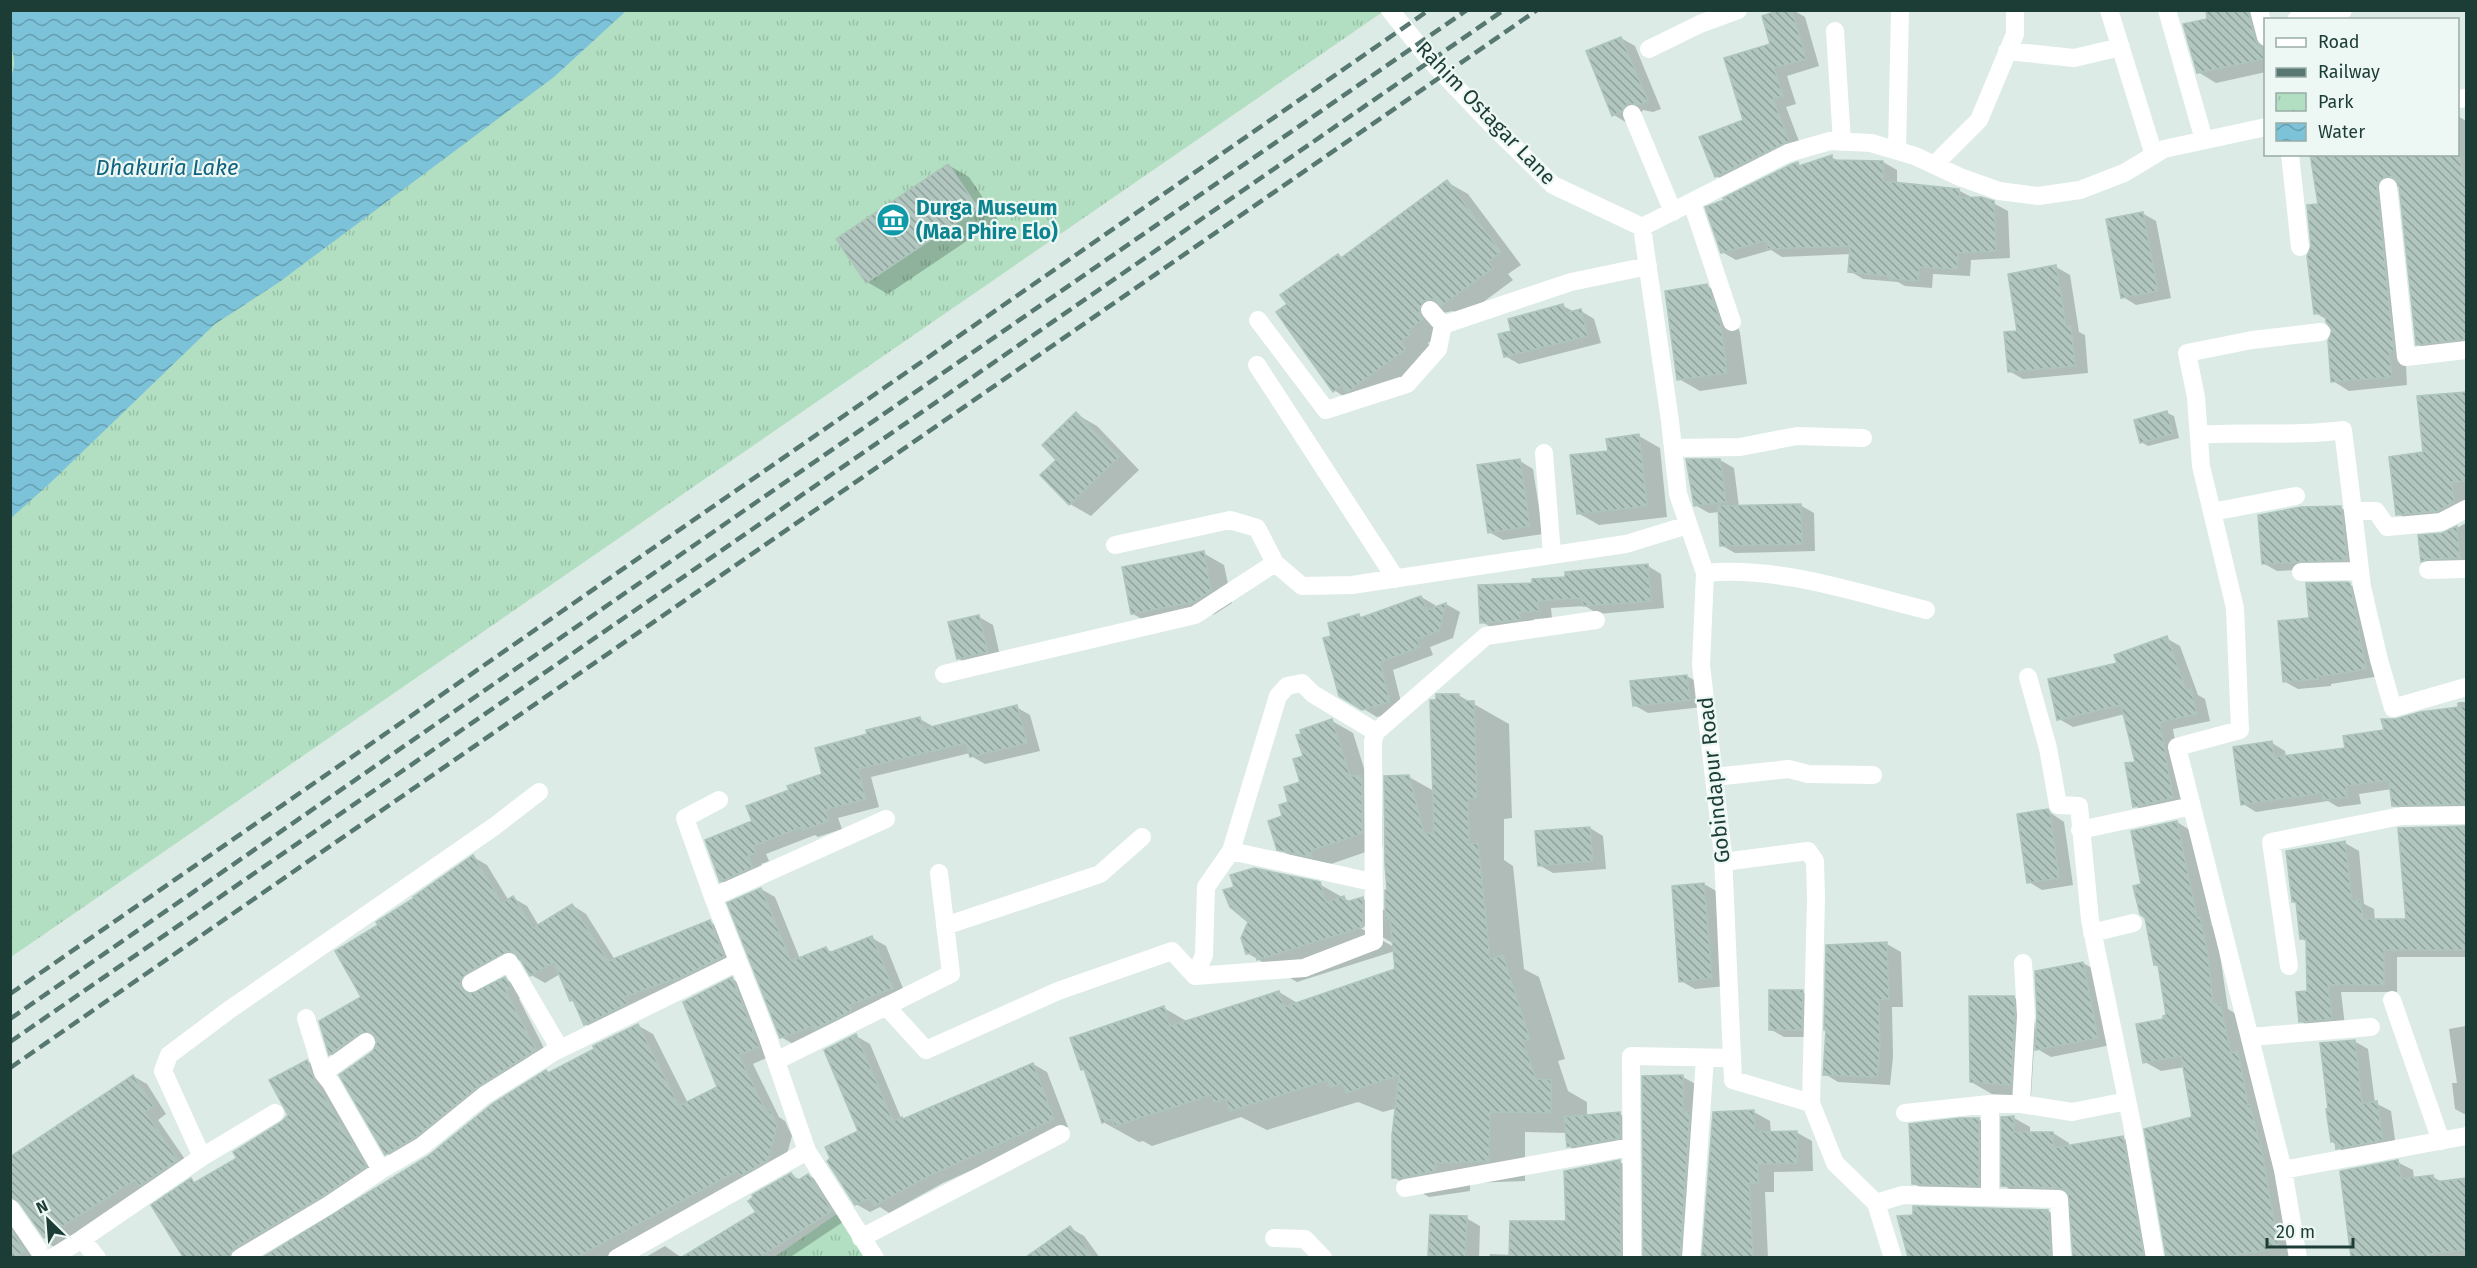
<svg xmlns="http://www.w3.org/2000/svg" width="2477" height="1268" font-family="'Fira Sans',sans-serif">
	<defs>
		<pattern id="park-tufts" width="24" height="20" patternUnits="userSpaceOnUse" patternTransform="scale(1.5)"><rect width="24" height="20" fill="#b2dfc2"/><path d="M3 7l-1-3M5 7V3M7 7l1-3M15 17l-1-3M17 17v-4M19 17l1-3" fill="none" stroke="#98c0a7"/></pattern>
		<pattern id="water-waves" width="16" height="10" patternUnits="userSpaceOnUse" patternTransform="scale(1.5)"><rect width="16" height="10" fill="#7cc2d8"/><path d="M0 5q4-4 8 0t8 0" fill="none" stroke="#659fb0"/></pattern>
		<pattern id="building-back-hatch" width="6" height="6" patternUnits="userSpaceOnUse" patternTransform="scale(1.5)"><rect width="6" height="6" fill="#b1c6bf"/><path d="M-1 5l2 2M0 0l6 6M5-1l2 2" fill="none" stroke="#8fa29c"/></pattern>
	</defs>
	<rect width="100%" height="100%" fill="#dcebe5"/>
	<path fill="url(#park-tufts)" d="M11,11h1373l-1373,946z
		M837,1214l29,44h-93z"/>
	<path fill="url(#water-waves)" d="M11,10h615v1l-72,66 -276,206 -63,41 -167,161 -37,33 -1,-440c7,-13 4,-19 1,-33 -3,-10 -1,-24 0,-35z"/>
	<path fill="#0003" fill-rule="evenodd" d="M1786,10h7l12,7 14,49 -32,10 9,28 -10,3 16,42 -72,35 -14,-8 29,-55z
		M2207,10h56l3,62 -50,11 -18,-11 11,-52z
		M1621,38l14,8 26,63 -8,3 -10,-2 -8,10 -8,3 -13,-8z
		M2458,116l8,5v228l-33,4 -16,-9 -16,-158 -4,1 10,198 -58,6 -16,-10 1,-50 -7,-11 -11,-7 -3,-67 7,-41 -9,-51h147z
		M1831,157l8,4 44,1 14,8v14l61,6 15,8 20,5 15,8 2,47 -39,2 -1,16 -37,-2 -1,14 -27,-2 -7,-4 -35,-3 -13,-8 1,-17 -69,3 -11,-7 -35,10 -14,-8 75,-88 5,2z
		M948,165l21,12 29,43 -110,74 -21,-12z
		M1447,182l21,12 53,71 -13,9 5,6 -50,37 -10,-6 -10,2v19l-15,11 2,4 -9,7 5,8 -56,40 -16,1 -20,-13 -45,-86 49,-48 5,3z
		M2142,213l14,8 15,77 -35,7 -13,-8z
		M2056,267l14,8 9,57 6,3 3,38 -65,6 -14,-8 10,-39z
		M1707,286l21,12 12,35 7,51 -47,7 -21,-12z
		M1563,306l12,6 6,-1 13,8 7,24 -82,21 -14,-8 8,-24z
		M2466,393v118l-55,10 -13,-7 26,-60 -5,-56z
		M2167,413l7,3 5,22 -31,8 -7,-4z
		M1076,414l21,12 42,44 -48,46 -21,-12 -28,-29 16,-15z
		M1639,436l21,12 7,69 -68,8 -21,-12 31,-61z
		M1720,460l14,8 5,39 61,-2 14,8 1,38 -80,2 -14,-8 -1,-33 -11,1 -14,-8z
		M1520,461l13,8 10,65 -40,6 -14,-8z
		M2341,508l14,8 5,51 -83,4 -14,-8z
		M2466,523v42l-30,4 -14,-8 24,-27z
		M1203,553l21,12 8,38 -17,11 -61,12 -21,-12z
		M1648,566l13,8 3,34 -66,6 -13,-8 -34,2 1,10 -18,1v8l-38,3 -14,-8 52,-38z
		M2350,585l14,8 16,83 -49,8v2l-33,3 -14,-8 27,-62z
		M1421,597l14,8 1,3 10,-4 14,8 -7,26 -23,9 3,8 -40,15 10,40 -26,7 -37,-22 -7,-58 26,-21 5,2z
		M979,617l14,8 8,35 -29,7 -14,-9z
		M2166,638l14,8 18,49 7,4 5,22 -37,8 13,77 -37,8 -14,-8 1,-43 -11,-49 -52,13 -14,-8 60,-55z
		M1687,676l14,8 2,23 -55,6 -14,-8z
		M1458,695l51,29 3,94 -8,1v41l9,6 11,103 15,8 26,82 -7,2 10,30 19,11v15l33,-3 13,8 1,23 -52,9 -14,-8 -1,-13 -42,-1v49l-55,2v8l-41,6 -36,-20 4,-69 -14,4 -25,-10 -91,28 -26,-13 -89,29 -9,-5 -4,1 -36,-20 -17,-50 -4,-3 82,-61 24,14 91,-30 20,12 98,-34 -2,-19 -98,31 -50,-29 72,-69 32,18 11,-4 25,14 22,-135 25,14zM1357,922l37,22v3l-39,-22z
		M2459,702h7v109l-58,2 -14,-8 -2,-16 -33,5 2,10 -23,3 -10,-6 -72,11 -13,-8 29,-61 13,8 1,6 60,-7 40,-19 10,-11 62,-12 -1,-5z
		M1016,707l14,8 10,36 -55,13 -14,-8 -1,-3 -99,24 8,30 -41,11 4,11 -24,8 -3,-2 -49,19 3,7 -8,3 5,11 -31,14 -14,-8 33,-59 36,-31 34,-16 96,-56 14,8z
		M1332,721l21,12 15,48 14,9 1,56 -52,18 -31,-3 -21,-12 5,-32 18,-34 2,-26z
		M2048,811l16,11 9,63 -31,5 -13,-8z
		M2177,822l16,10 19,94 4,2 12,81 8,5 18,48 38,196h-125l27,-140 -9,-51 -24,4 -16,-9 22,-46 -7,-49 -5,-2 -12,-80z
		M1590,828l13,8 3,33 -53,4 -14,-8z
		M2466,828v129h-69v35h-56l4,34 -31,3 -14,-8 8,-29v-50l-7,-4 -3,-34 -5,-3 52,-58 14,8 5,53 10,5 1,12h32l-8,-91z
		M473,857l14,8 22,36 4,-3 14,8 12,20 33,-21 14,9 29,46 95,-38 14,8 13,34 -138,68 -14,-8 -9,-21 -5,-3 -11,-26 -15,9 -14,-8 -9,-16 -43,22 -4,5v8l30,-15 14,8 5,9 -5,3 30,59 -149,104 -14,-9 -12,-101 4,-12 -34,22 -14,-8 33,-57 17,-72z
		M1704,884l14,8 8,94 -31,3 -14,-8z
		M761,889l14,8 25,62 26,-10 8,4 38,-15 14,8 20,50 -111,49 -14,-8z
		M1887,944l14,8 2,55h-11l1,50 -3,28 -52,-3 -13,-8z
		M2083,963l14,8 14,74 -60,12 -17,-10 -3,49 -39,-2 -21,-12 42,-85 21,12 2,25h2z
		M732,979l15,9 26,67 -20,9 26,53 6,4 7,15 -9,32 -157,90h-360l163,-101 117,-85 4,2 87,-49 16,9 35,69 31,-15z
		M1802,992l14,8 -1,37h-31l-14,-8z
		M2466,1026v89l-11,-6 -3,-26h5l-8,-54z
		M856,1036l14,8 31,74 4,2 128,-56 14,8 21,55 -125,56 -54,30 -9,-6 -10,5 -14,-8 4,-72z
		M2354,1041l14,8 7,54 16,8 5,36 -44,9 -14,-8 -6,-7z
		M307,1061l15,9 58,106 -131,82h-64l-32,-52 38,-26 5,3 43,-24 47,-39 4,-5z
		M133,1076l14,8 19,30 -8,6 33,48 -127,85 -13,-8 -34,-47z
		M1683,1077l16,9 -3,172h-53l1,-180z
		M1754,1112l16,9 1,12 25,-1 16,9 1,30 -39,1v20h-9l3,66h-64l10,-145z
		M2014,1118l16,9v6h23l16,10v4l53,-9 17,9 19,111h-83l-5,-62 -51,-1 -16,-10z
		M1978,1119l21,12v66l-65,-2 -21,-12z
		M1620,1162l17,10v86h-148l1,-4 21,1 56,-32z
		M2397,1162l16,8 1,9 19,-2 9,5 24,-3v79l-114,-1z
		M791,1175l10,5 7,-5 15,9 23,36 -57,38h-104l73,-45 -9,-14z
		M2048,1211l16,10 3,37h-158l-10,-40z
		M10,1214l30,44h-30z
		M1466,1218l14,8 -1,32h-44l-5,-3z
		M1070,1228l14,8 16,22h-45l-9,-13z
		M665,1246l17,12h-38z"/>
	<path fill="url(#building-back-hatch)" stroke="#aec5bd" stroke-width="1.5" d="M1780,10h12l14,49 -32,9 9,28 -10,3 16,42 -74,36 -16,-40 44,-17 -19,-62 46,-14 -8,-28z
		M2206,10h42l7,30 6,7 3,12 -67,14 -14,-49 24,-5z
		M1621,37l27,64 -9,4 -11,-2 -7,9 -9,4 -26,-65z
		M2310,154h150l3,29 3,-1v157l-50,6 -17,-159 -6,-9 -7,-1 -8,6 -1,6 17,163 -5,1 3,25 -61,5 -3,-41 4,-11 -6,-8 -1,-9 -11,1 -7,-58 4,-10 -4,-41 11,-1z
		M1832,155v5l51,1v20l76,8 1,9 21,-1 13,4 2,50 -38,2 -1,16 -38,-2 -1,14 -29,-2v-3l-41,-4 2,-26 -83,3v-9l-46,13 -16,-46 19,-7 -1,-2 69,-34 6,-2 1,4z
		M948,164l30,44 -112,75 -30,-44z
		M1447,180l54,72 -13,10 5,6 -52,38 -8,-7 -10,2 -4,11 4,7 -15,12 2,4 -9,7 5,7 -57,42 -3,1 -4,-7 -9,7 -57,-80 11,-8 -7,-9 58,-41 3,4z
		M2143,212l15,79 -37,7 -15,-79z
		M2056,265l10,61h5l4,40 -67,6 -4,-40 13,-1 -9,-57z
		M1707,284l13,36 7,53 -50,7 -12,-89z
		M1563,304l3,9 15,-4 7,27 -84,21 -6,-23 13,-3 -3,-12z
		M2466,392v89l-14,1 2,20 -16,9 -42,4 -7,-58 34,-5 -6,-56z
		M2167,411l6,23 -33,9 -6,-23z
		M1076,412l43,45 -50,48 -29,-30 16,-15 -14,-15z
		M1639,434l8,72 -70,8 -7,-59 38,-4 -2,-12z
		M1520,459l10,67 -42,7 -11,-68z
		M1686,459h34l6,43 -32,4z
		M1801,504l1,40 -82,2 -2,-40z
		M2341,506l6,54 -85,4 -4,-49 43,-8z
		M2457,526l3,32 -32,1 -7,3 -3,-27 24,-2z
		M1204,551l7,40 -17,11 -63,12 -9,-47z
		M1648,564l3,37 -68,5 -1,-8 -44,3 1,10 -19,1v8l-40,3 -2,-38 54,-2v-4l33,-2v-5z
		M2347,582l3,1 16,86 -49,8 1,2 -35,3 -5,-61 31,-3 -3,-35z
		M1421,596l6,14 19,-7 -7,28 -22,8 3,8 -40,15 10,40 -28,8 -23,-14 -16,-58 8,-2 -3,-13 31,-9 1,4z
		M979,615l9,37 -31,7 -9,-37z
		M2167,636l19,54 5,-1 6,25 -37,8 13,76 -40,9 -8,-44 10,-1 -14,-57 -64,15 -9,-41 69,-16 -3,-8z
		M1687,675l3,25 -57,6 -3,-25z
		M1436,694h23v7h15l3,97 -9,1 1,45 9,-1 12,116 13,-4 27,84 -7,2 13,38 15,1v33l-61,-1 -1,49 -54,2v8l-34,7h-9v-43l7,-60 -53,18 -4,-10 -12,5 -2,-8 -98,31 -4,-12 -12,3 -3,-7 -96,31 -3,-7 -10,4 -18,-54 -3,1 -11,-32 94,-32 6,20 109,-35 5,16 111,-38 -5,-51 -5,2v-30h2l-2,-25 -1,-89 25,-1 15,59 10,-2 -4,-132h6z
		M1017,705l10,38 -57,14 -4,-14 -108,26 8,30 -41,11 4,11 -26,9 -1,-3 -49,19 3,7 -8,3 5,11 -33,15 -15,-42 47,-19 -6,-15 43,-16 -2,-4 35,-12 -7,-26 52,-14 -1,-4 54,-13 3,12z
		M2466,706v98l-74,2 -3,-26 -43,6 1,11 -24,3 -1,-7 -81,12 -8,-58 39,-6 2,16 71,-9 -2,-12 41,-6 -3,-11h15l24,-7z
		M1332,719l18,57h12v58l-47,15 -4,3 1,5 -35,-7 -9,-29 14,-5 -3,-11 9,-3 -4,-15 16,-5 -7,-23 10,-3 -7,-21 5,-1 -1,-4z
		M2048,809l2,4 9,65 -32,5 -10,-69z
		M2177,821l20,97 3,-1 8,38 5,49 7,-1 11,50 7,-2 10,54h2l11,43 18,100 -54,9h-59l-22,-128 48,-12 -11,-61 -38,7 -7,-39 27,-5v-3l3,-1 -8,-50h-4l-9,-47 -5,-4 -7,-28 8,-2 -10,-53z
		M2466,826v124h-82v35h-56l4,34 -33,3 -3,-30 11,-1 -1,-52h-6l-4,-37h-4l-6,-51 59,-10 7,60 8,-1 3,19h43l-8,-91z
		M1590,827l3,34 -55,5 -3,-35z
		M473,855l29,48 11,-7 20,32 39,-24 36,57 102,-41 14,36 -50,25v-2l-50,18 3,7 -43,21 -11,-25 -3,1 -16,-39 -24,14 -12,-20 -9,-5 -43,22 -6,10 2,6 8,5 35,-17 6,11 -5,3 30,59 -57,36 -63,51 -31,18 -46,-80 34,-24 4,-10 -2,-5 -5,-4 -10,1 -31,22 -10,-34 42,-24 -26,-46 43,-26 -2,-3 38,-24 -1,-1z
		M1254,868l66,14 6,20 18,-6 2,6 17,-5v30l-106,33 -2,-8 -9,2 -5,-16 7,-16 -18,-15 -7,-17 11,-3 -4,-12z
		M1704,883l8,95 -33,4 -7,-96z
		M761,888l30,73 35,-14 3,6 43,-17 21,52 -43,17 2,5 -5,3 -32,16 -2,-3 -33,12 -53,-135z
		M1887,942l2,57 -10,1 1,48 -3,29 -54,-2 3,-45h-2l2,-85z
		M2083,962l15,76 -63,12 2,-35 -2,-44z
		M732,977l27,70 -20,8 27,57 4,-2 7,15 -9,35 -28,16 -3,-5 -160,86h-314l165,-101 64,-52 54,-34 2,3 46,-24 -1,-3 45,-22 41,82 38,-19 -34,-85z
		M1769,990h34l-1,40h-33z
		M1969,996h45l1,20 -4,69 -41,-3z
		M856,1034l37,87 9,-4 1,2 130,-56 21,56 -125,57 -55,30 -4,-8 -15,7 -28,-44 3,-3 -5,-11 33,-16 -34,-81z
		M2355,1040l7,64 15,-3 6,39 -47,9 -1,-8 -4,1 -5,-33h2l-8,-66z
		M307,1060l7,19 52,88 -43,29 -89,52 -5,9h-46l-32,-52 40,-27 3,5 43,-25 -4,-6 48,-30 7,-7 -19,-35z
		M133,1075l21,31 -9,6 33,48 -39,26 -4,-6 -91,58 -25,-36 -9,-5v-40z
		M1683,1075v37h7l-10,145h-37l-1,-181z
		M1754,1110l1,22 42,-1v32l-39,1v19h-9l4,74h-51l11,-145z
		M1620,1112v26l-53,9 -3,-30z
		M2014,1116v16h39v16l70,-12 21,121h-71l-5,-64 -9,-5 -58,-2v-69z
		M1960,1118h19v68l-67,-2 -3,-60z
		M1620,1160l1,97h-112l1,-36h56l-2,-50z
		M2398,1160l3,19 32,-4 1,7 32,-4v72l-36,4 1,3h-80l-11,-86z
		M791,1173l6,8 11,-7 24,37 -72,46h-78l74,-45 -8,-11 5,-3 -1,-3z
		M1913,1206l135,4 3,47h-143l-11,-41 16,-1z
		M1430,1215l37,1 -2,41 -37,-1z
		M1070,1226l23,31h-67z
		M10,1229l15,22 -10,6h-5z"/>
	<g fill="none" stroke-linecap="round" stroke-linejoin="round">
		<path stroke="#fff" stroke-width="18" d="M1390,10l41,51 59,62 63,62 89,42
			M2109,10l45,145
			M2167,10l37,130
			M2259,10l7,27
			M2296,20l47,-10
			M1835,31l7,111
			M1649,49l51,-25 38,-14
			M2007,51l67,7 47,-11
			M2458,99l8,-1
			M1632,114l41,98
			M1897,151l3,-141
			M2290,154l10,93
			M1934,165l45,-45 36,-86v-24
			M2388,187l18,170 60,-7
			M1692,203l40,119
			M1642,227l28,194 8,73 27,79 -4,92 22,190 10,225 78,23 24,60 41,40 17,55
			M1642,227l146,-74 42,-12 41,2 44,13 45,21 39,14 39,5 42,-6 44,-17 40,-24 102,-22
			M1430,310l13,15 128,-43 77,-16
			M1258,320l68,90 81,-26 31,-35 5,-24
			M1257,365l139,214
			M2199,435c47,-4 97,2 144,-5l10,81h23l11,16 54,-5 25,-13
			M1673,448l67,-1 57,-11 66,2
			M1544,453l8,102
			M2353,511l9,76 17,73 14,48 73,-21
			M2212,512l84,-16
			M1115,545l115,-25 27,8 18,35 27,23 50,-1 274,-41 62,-19
			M2428,570l38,-1
			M2301,572l58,-1
			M1705,573c75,-7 148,19 221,37
			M944,674l251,-59 80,-52
			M2028,677l20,71 10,57 21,1 11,114 42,204 23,134
			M1714,777l75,-8 19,5 65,1
			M2080,830l112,-24
			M1231,851l47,-155 9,-10 15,-3 11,11 63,38
			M1723,862l85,-11 7,10 1,37 -5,205
			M713,897l-28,-79 34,-18
			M945,926l155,-52 42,-37
			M2092,933l41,-10
			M2023,963l3,53 -5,88 51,8 55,-11
			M2289,966l-18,-124 130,-26 65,-1
			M1195,976l109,-8 70,-27 -1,-200 3,-9 110,-96 110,-16
			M1195,976l9,-21 2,-68 25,-36 141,31
			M471,983l38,-21 51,87
			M2392,1000l49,141
			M886,1006l40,44 132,-59 114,-40 23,25
			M306,1018l17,55 8,10 50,87
			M2250,1037l121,-10
			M776,1061l175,-87 -12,-101
			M323,1073l43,-31
			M275,1113l-73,44 -39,-86 6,-16 60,-45 266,-184 44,-34
			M1905,1113l85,-9h31
			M2283,1170l183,-34
			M1405,1188l226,-41
			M1990,1197v-93
			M1876,1203l27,-8 156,4 3,59
			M10,1208l34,50
			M861,1238l200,-104
			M1274,1238l31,1 18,19
			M52,1258l30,-19
			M97,1258l-15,-19 120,-82
			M240,1258l89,-53 52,-35 41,-24 63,-51 67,-42 186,-91
			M617,1258l190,-107
			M875,1258l-68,-107 -39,-113 -55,-141 173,-78
			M1632,1258l-1,-202 101,2
			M1691,1258l14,-200
			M2298,1258l-15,-88 -106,-423 63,-17 -5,-122 -34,-142 -5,-69 -9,-44 65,-13 69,-8"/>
		<path stroke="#567871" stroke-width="4.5" stroke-dasharray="12 6" stroke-linecap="butt" d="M10,994l1419,-984
			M10,1019l1457,-1009
			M10,1042l1494,-1032
			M10,1068l1527,-1058"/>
	</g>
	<defs>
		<symbol id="museum-disc" viewBox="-11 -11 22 22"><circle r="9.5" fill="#0f9aa8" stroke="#edf7f3"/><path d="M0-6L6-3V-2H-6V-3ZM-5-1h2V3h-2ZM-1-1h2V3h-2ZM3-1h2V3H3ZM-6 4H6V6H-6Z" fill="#fff"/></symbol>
	</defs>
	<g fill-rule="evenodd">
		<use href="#museum-disc" x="874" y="201" width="38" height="38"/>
	</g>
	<g text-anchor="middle" stroke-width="4.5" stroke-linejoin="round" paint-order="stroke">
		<g font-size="21" fill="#1c3c36" stroke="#edf7f3">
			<text transform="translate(1486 113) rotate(46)" y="7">Rahim Ostagar Lane</text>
			<text transform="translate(1714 780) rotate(-96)" y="7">Gobindapur Road</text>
		</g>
		<g font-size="21" font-weight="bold" fill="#0d838f" stroke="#edf7f3" text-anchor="start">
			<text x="916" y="215">Durga Museum<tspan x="916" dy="24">(Maa Phire Elo)</tspan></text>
		</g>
		<g font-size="22" font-style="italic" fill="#10637e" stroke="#edf7f3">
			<text x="167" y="175">Dhakuria Lake</text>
		</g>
	</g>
	<rect width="2477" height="1268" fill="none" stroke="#1c3c36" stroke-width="24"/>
	<rect x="2264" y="18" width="195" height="138" fill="#edf7f3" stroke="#99aca7" stroke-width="1.5"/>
	<rect x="2276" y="38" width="30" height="9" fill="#ffffff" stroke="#99aca7" stroke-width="1.5"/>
	<text x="2318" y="48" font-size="18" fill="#1c3c36">Road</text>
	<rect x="2276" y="68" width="30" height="9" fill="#567871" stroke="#99aca7" stroke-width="1.5"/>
	<text x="2318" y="78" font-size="18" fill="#1c3c36">Railway</text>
	<rect x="2276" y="93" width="30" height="18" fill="url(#park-tufts)" stroke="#99aca7" stroke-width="1.5"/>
	<text x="2318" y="108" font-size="18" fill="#1c3c36">Park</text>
	<rect x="2276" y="123" width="30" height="18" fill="url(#water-waves)" stroke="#99aca7" stroke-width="1.5"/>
	<text x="2318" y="138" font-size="18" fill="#1c3c36">Water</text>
	<g transform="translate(48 1220) rotate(335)" stroke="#edf7f3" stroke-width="4.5" paint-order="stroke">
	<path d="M0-4.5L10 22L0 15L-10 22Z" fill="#1c3c36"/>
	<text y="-9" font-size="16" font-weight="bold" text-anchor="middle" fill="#1c3c36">N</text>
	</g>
	<path d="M2267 1238v9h86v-9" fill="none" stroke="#1c3c36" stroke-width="3"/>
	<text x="2276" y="1238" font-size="18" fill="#1c3c36" stroke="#edf7f3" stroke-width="4.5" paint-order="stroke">20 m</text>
</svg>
